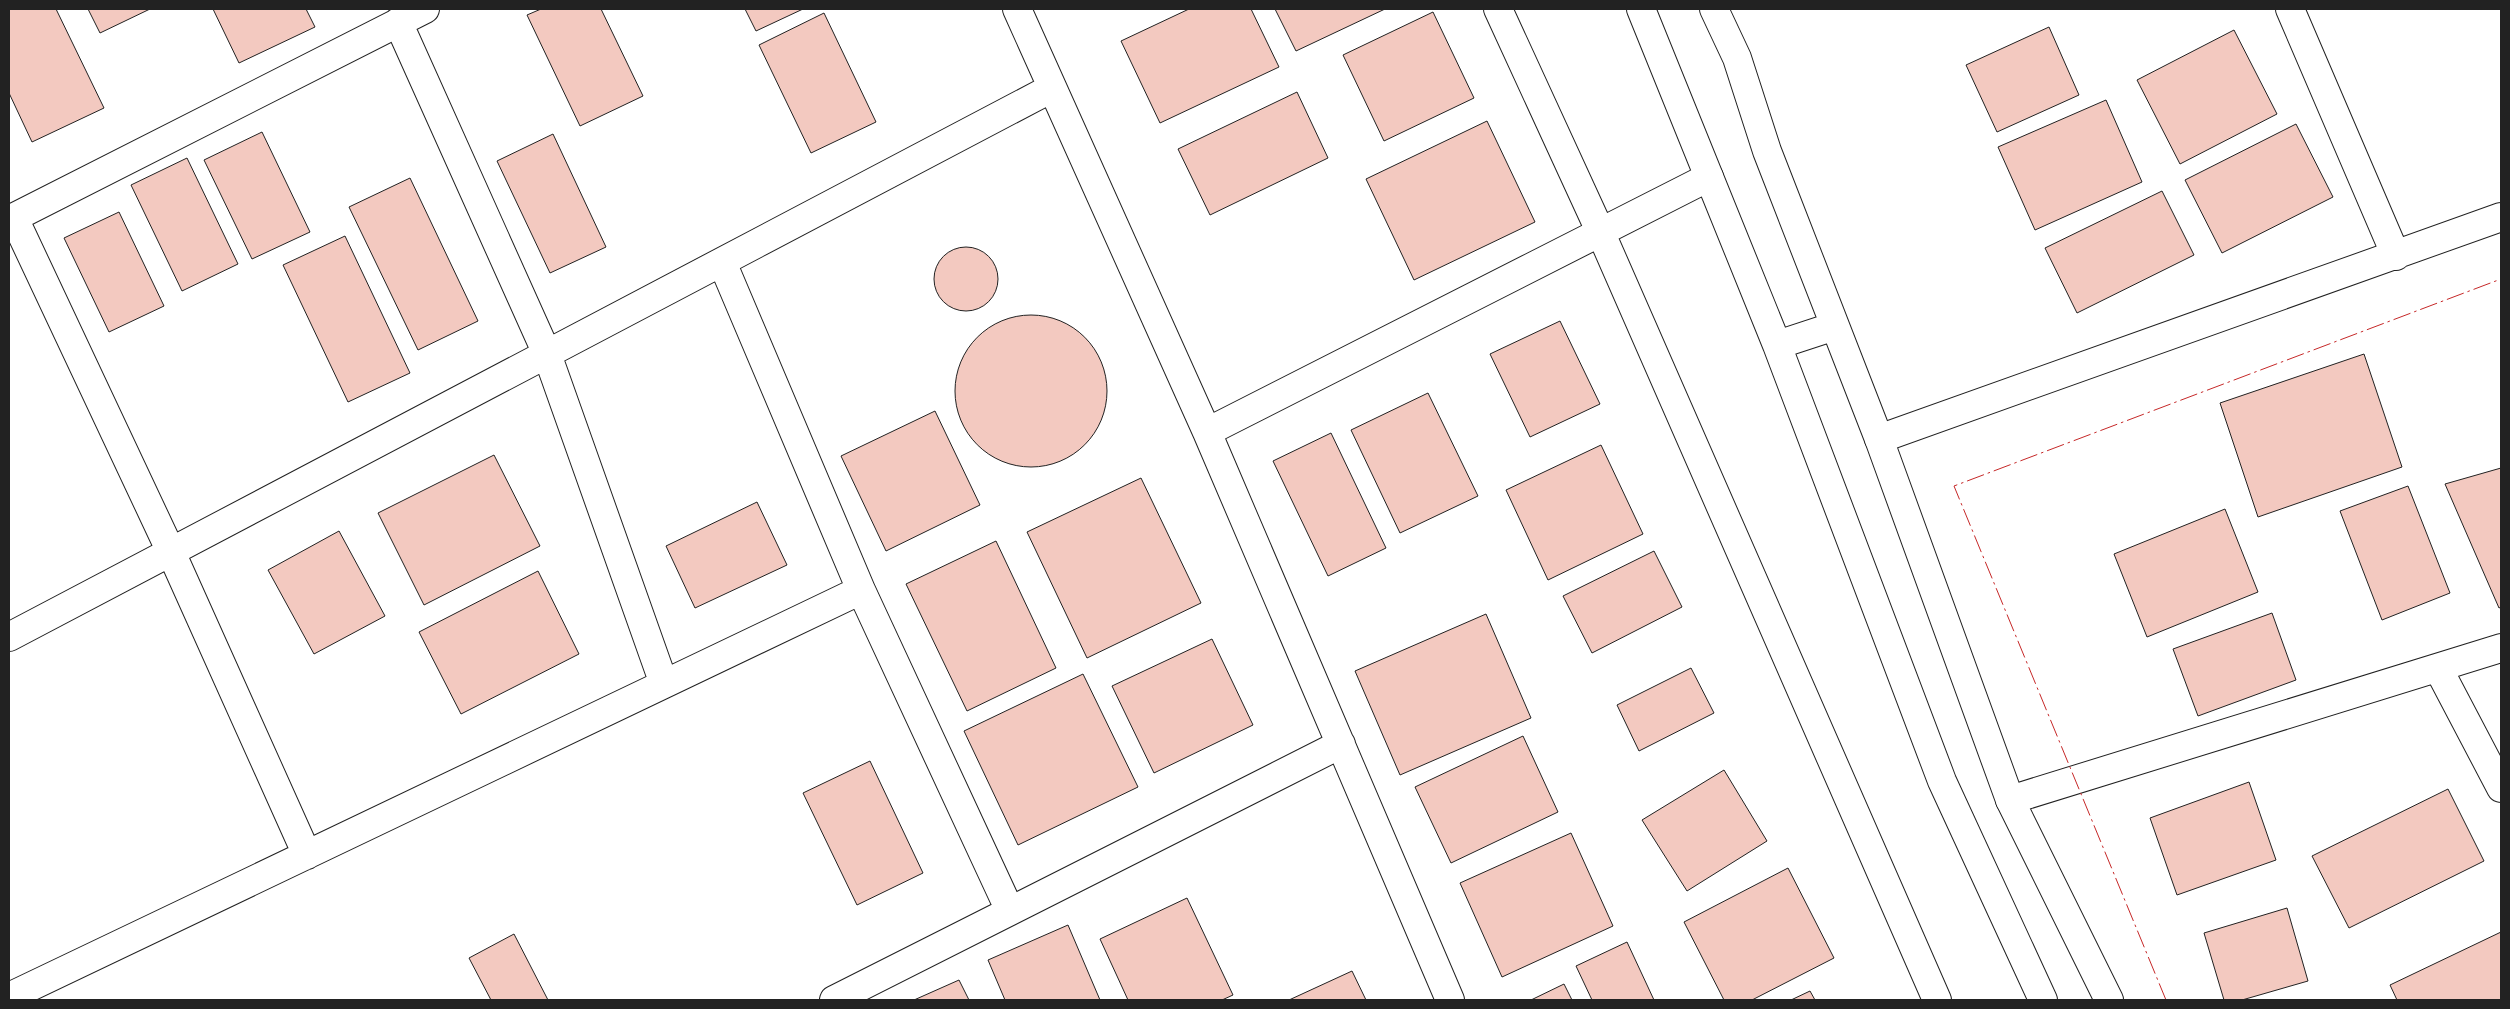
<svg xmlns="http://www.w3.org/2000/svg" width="2510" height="1009" font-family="Spectral,serif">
	<rect width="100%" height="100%" fill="#fff"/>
	<path fill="#f3c9c0" stroke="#222" d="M9,9h47l48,99 -72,34 -23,-49z
		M88,9h62l-50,24z
		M213,9h93l9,18 -76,36z
		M541,9h60l42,87 -63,30 -53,-111z
		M745,9h58l-47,22z
		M1189,9h62l28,58 -119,56 -39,-82z
		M1275,9h110l-89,42z
		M1433,12l41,86 -90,43 -41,-86z
		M824,13l52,109 -65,31 -52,-108z
		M2049,27l30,68 -82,37 -31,-67z
		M2234,30l43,84 -97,50 -43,-84z
		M1297,92l31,66 -118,57 -32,-66z
		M2106,100l36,82 -107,48 -37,-83z
		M1487,121l48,101 -121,58 -48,-101z
		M2296,124l37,73 -111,56 -37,-73z
		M262,132l48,100 -58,27 -48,-99z
		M553,134l53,113 -56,26 -53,-112z
		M187,158l51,106 -56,27 -51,-106z
		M410,178l68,143 -60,29 -69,-143z
		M2162,191l32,64 -117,58 -32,-65z
		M119,212l45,94 -55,26 -45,-94z
		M345,236l65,137 -62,29 -65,-137z
		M934 279a32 32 0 1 1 64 0a32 32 0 1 1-64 0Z
		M955 391a76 76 0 1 1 152 0a76 76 0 1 1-152 0Z
		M1560,321l40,83 -70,33 -40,-83z
		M2364,354l38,113 -144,50 -38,-114z
		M1428,393l50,103 -78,37 -49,-103z
		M935,411l45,94 -94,46 -45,-95z
		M1331,433l55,115 -58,28 -55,-115z
		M1601,445l42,89 -95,46 -42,-90z
		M494,455l46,91 -116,59 -46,-92z
		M2501,468v139l-2,1 -54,-124z
		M1141,478l60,125 -114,55 -60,-126z
		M2408,486l42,107 -68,27 -42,-109z
		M757,502l30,63 -92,43 -29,-62z
		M2225,509l33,83 -111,45 -33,-83z
		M339,531l46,85 -71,38 -46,-84z
		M996,541l60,127 -89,43 -61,-127z
		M1654,551l28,56 -90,46 -29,-57z
		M538,571l41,83 -118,60 -42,-82z
		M2272,613l24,67 -98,36 -25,-67z
		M1486,614l45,104 -131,57 -45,-104z
		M1212,639l41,86 -99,48 -42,-87z
		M1691,668l23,45 -75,38 -22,-46z
		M1083,674l55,113 -120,58 -54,-114z
		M1523,736l35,76 -107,51 -36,-76z
		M870,761l53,112 -66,32 -54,-112z
		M1724,770l43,71 -80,50 -45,-71z
		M2249,782l27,78 -99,35 -27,-77z
		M2448,789l36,72 -135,67 -37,-72z
		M1571,833l42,93 -111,51 -42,-94z
		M1788,868l46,90 -82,42h-28l-40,-78z
		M1187,898l46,97 -11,5h-94l-28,-61z
		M2287,908l21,73 -66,19h-18l-20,-67z
		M1068,925l32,75h-95l-17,-40z
		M2501,932v68h-104l-7,-15z
		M514,934l34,66h-57l-22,-42z
		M1627,942l27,58h-62l-16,-34z
		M1352,971l14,29h-77z
		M959,980l10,20h-55z
		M1564,984l8,16h-41z
		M1810,991l5,9h-24z"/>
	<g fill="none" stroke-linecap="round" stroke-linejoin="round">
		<defs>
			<path id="street" d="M1017,9l190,423
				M1498,9l102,222 337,769
				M2290,9l106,247
				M398,22l149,332 117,330
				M14,218l157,334 136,303
				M9,220l416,-211
				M722,262l139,328
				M1879,439l622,-222
				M9,637l1043,-549
				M2438,668l63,120
				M2010,800l491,-152
				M9,997l852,-407 149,321
				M834,1000l507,-256
				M1450,1000l-243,-568 502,-255"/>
			<path id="secondary" d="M1641,9l136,336 165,436 101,219
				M1714,9l23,49 30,93 112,288 131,361 99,200
				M1777,345l58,-19"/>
		</defs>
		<use href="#street" stroke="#222" stroke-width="30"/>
		<use href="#secondary" stroke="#222" stroke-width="30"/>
		<use href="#street" stroke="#fff" stroke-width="28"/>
		<use href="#secondary" stroke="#fff" stroke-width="28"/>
		<path stroke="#c62828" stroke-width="1" stroke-dasharray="18 4 2.5 4" stroke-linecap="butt" d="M2166,1000l-212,-514 547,-207"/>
	</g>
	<rect width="2510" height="1009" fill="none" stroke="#222222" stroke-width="20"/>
</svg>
